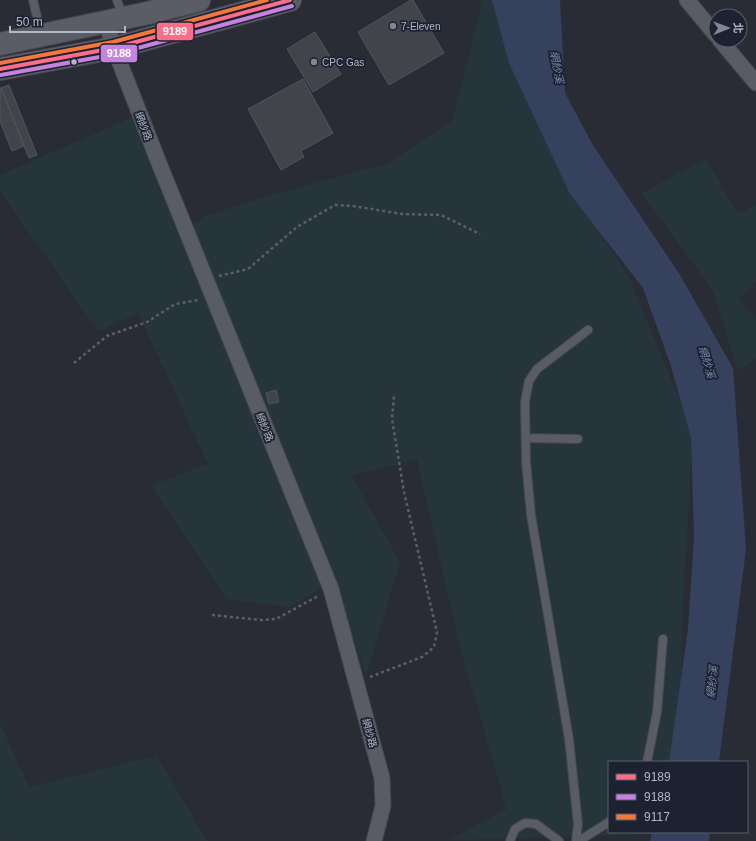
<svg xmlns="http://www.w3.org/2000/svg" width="756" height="841" font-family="Arial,'Noto Sans TC',sans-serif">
	<rect width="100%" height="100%" fill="#292c35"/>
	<path fill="#26353b" d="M483,0h24l72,201 49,74 65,158 -10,168 -4,138 -5,23h-65v70h51l-1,2 -211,6 59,-31 -46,-158 -44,-191 -66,15 49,87 -34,113 -33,-96 -42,28 -64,-8 -75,-114 56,-21 -70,-151 -40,18 -98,-140v-16l135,-59 49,113 20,-12 54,-18 131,-36 63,-41z
		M706,159l32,55 18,-9v76l-17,17 17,21v39l-18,13 -25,-80 -71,-98z
		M0,723l29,64 128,-31 50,85h-205l-2,-3z"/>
	<path fill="#36415e" d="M492,0h68l5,93 28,52 87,130 53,93 13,181 -27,213h-50l19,-133 6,-93 -3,-98 -20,-72 -28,-78 -73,-94 -61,-131z
		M652,832h58l-1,9h-59z"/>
	<path fill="#42444c" stroke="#51545d" d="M411,0h2l31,53 -55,32 -31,-53z
		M315,32l26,42 -28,18 -26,-43z
		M303,79l30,54 -32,18 3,6 -23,13 -33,-61z
		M9,85l28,70 -8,3 -28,-70z
		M0,88h1l23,58 -12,5 -12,-30z
		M276,390l3,12 -10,2 -3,-11z"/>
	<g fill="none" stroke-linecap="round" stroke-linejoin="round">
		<defs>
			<path id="service" d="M33,0l8,34
				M117,0l6,18
				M526,438l52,1
				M647,762l10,-50 6,-73
				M510,841l5,-12 10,-6 11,1 23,17
				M576,841l2,-17 -9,-85 -38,-224 -5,-54 -1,-59 4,-21 8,-12 51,-39
				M579,841l30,-19"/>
			<path id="minor" d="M687,0l29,35
				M106,22l8,26 43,110 174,431 51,189 1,28 -9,35
				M720,40l36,43"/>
			<path id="primary" d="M0,44l148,-31 51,-13
				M0,69l114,-21 176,-48"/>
		</defs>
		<use href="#service" stroke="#45474f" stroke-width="10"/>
		<use href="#minor" stroke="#45474f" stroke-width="17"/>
		<use href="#primary" stroke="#464952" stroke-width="24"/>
		<path stroke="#5c5f68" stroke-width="2.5" stroke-dasharray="3 3" stroke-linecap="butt" d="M219,276l29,-7 49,-42 38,-22 18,1 49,8 39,1 39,19
			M74,363l33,-27 40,-14 28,-18 23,-4
			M212,615l49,5 15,-1 42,-23
			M370,677l52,-20 12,-10 3,-15 -33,-140 -12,-73 2,-23"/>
		<use href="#service" stroke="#595c64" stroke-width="8"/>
		<use href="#minor" stroke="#595c64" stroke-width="15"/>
		<use href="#primary" stroke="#5b5d66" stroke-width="22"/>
		<defs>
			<path id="bus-1" d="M0,69l114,-21 176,-48"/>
			<path id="bus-2" d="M1,75l115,-21 176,-48"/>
			<path id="bus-3" d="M0,63l113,-21 154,-42"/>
		</defs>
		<use href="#bus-1" stroke="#1c2230" stroke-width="7"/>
		<use href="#bus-2" stroke="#1c2230" stroke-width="7"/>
		<use href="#bus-3" stroke="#1c2230" stroke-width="7"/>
		<use href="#bus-1" stroke="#fb6d88" stroke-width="4"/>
		<use href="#bus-2" stroke="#c483df" stroke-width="4"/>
		<use href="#bus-3" stroke="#f5763a" stroke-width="4"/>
	</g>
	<g fill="#828694" stroke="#1c2230" stroke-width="1.5">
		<circle cx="393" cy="26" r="4"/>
		<circle cx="314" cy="62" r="4"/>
	</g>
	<circle fill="#b2b7c7" stroke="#1c2230" stroke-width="1.5" cx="74" cy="62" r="3.5"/>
	<g text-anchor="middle" stroke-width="3.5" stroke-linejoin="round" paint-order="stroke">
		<g font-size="10" fill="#b2b7c7" stroke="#1c2230" text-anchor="start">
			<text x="401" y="30">7-Eleven</text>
			<text x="322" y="66">CPC Gas</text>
		</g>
		<g font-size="10" fill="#b2b7c7" stroke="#1c2230">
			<text transform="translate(144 126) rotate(69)" y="4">網紗路</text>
			<text transform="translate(265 427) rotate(68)" y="4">網紗路</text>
			<text transform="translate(370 733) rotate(75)" y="4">網紗路</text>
		</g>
		<g font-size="11" font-style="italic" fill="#7b89af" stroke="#1c2230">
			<text transform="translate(557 67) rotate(79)" y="4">網紗溪</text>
			<text transform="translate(707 362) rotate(74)" y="4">網紗溪</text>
			<text transform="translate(712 682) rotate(-84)" y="4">網紗溪</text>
		</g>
	</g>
	<g stroke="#1c2230" stroke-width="1.5">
		<rect x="156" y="22" width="38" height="19" rx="4" fill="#fb6d88"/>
		<rect x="100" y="44" width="38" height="19" rx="4" fill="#c483df"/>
	</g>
	<g font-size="11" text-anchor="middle" font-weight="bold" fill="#fff">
		<text x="175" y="35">9189</text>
		<text x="119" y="57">9188</text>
	</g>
	<rect x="608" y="761" width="140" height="72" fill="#1c2230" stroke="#585e6c"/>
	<rect x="616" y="774" width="20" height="6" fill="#fb6d88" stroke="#585e6c"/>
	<text x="644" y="781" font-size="12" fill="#b2b7c7">9189</text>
	<rect x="616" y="794" width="20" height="6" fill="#c483df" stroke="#585e6c"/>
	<text x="644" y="801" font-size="12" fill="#b2b7c7">9188</text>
	<rect x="616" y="814" width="20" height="6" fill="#f5763a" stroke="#585e6c"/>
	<text x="644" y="821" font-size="12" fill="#b2b7c7">9117</text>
	<g transform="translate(728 28) rotate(89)"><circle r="19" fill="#1c2230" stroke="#585e6c"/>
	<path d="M0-3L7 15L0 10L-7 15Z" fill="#828694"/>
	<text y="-6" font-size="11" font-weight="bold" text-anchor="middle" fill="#b2b7c7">北</text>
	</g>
	<path d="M10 26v6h115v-6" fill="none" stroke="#b2b7c7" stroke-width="2"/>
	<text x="16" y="26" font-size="12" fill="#b2b7c7" stroke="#1c2230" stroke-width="3" paint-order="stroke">50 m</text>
</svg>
